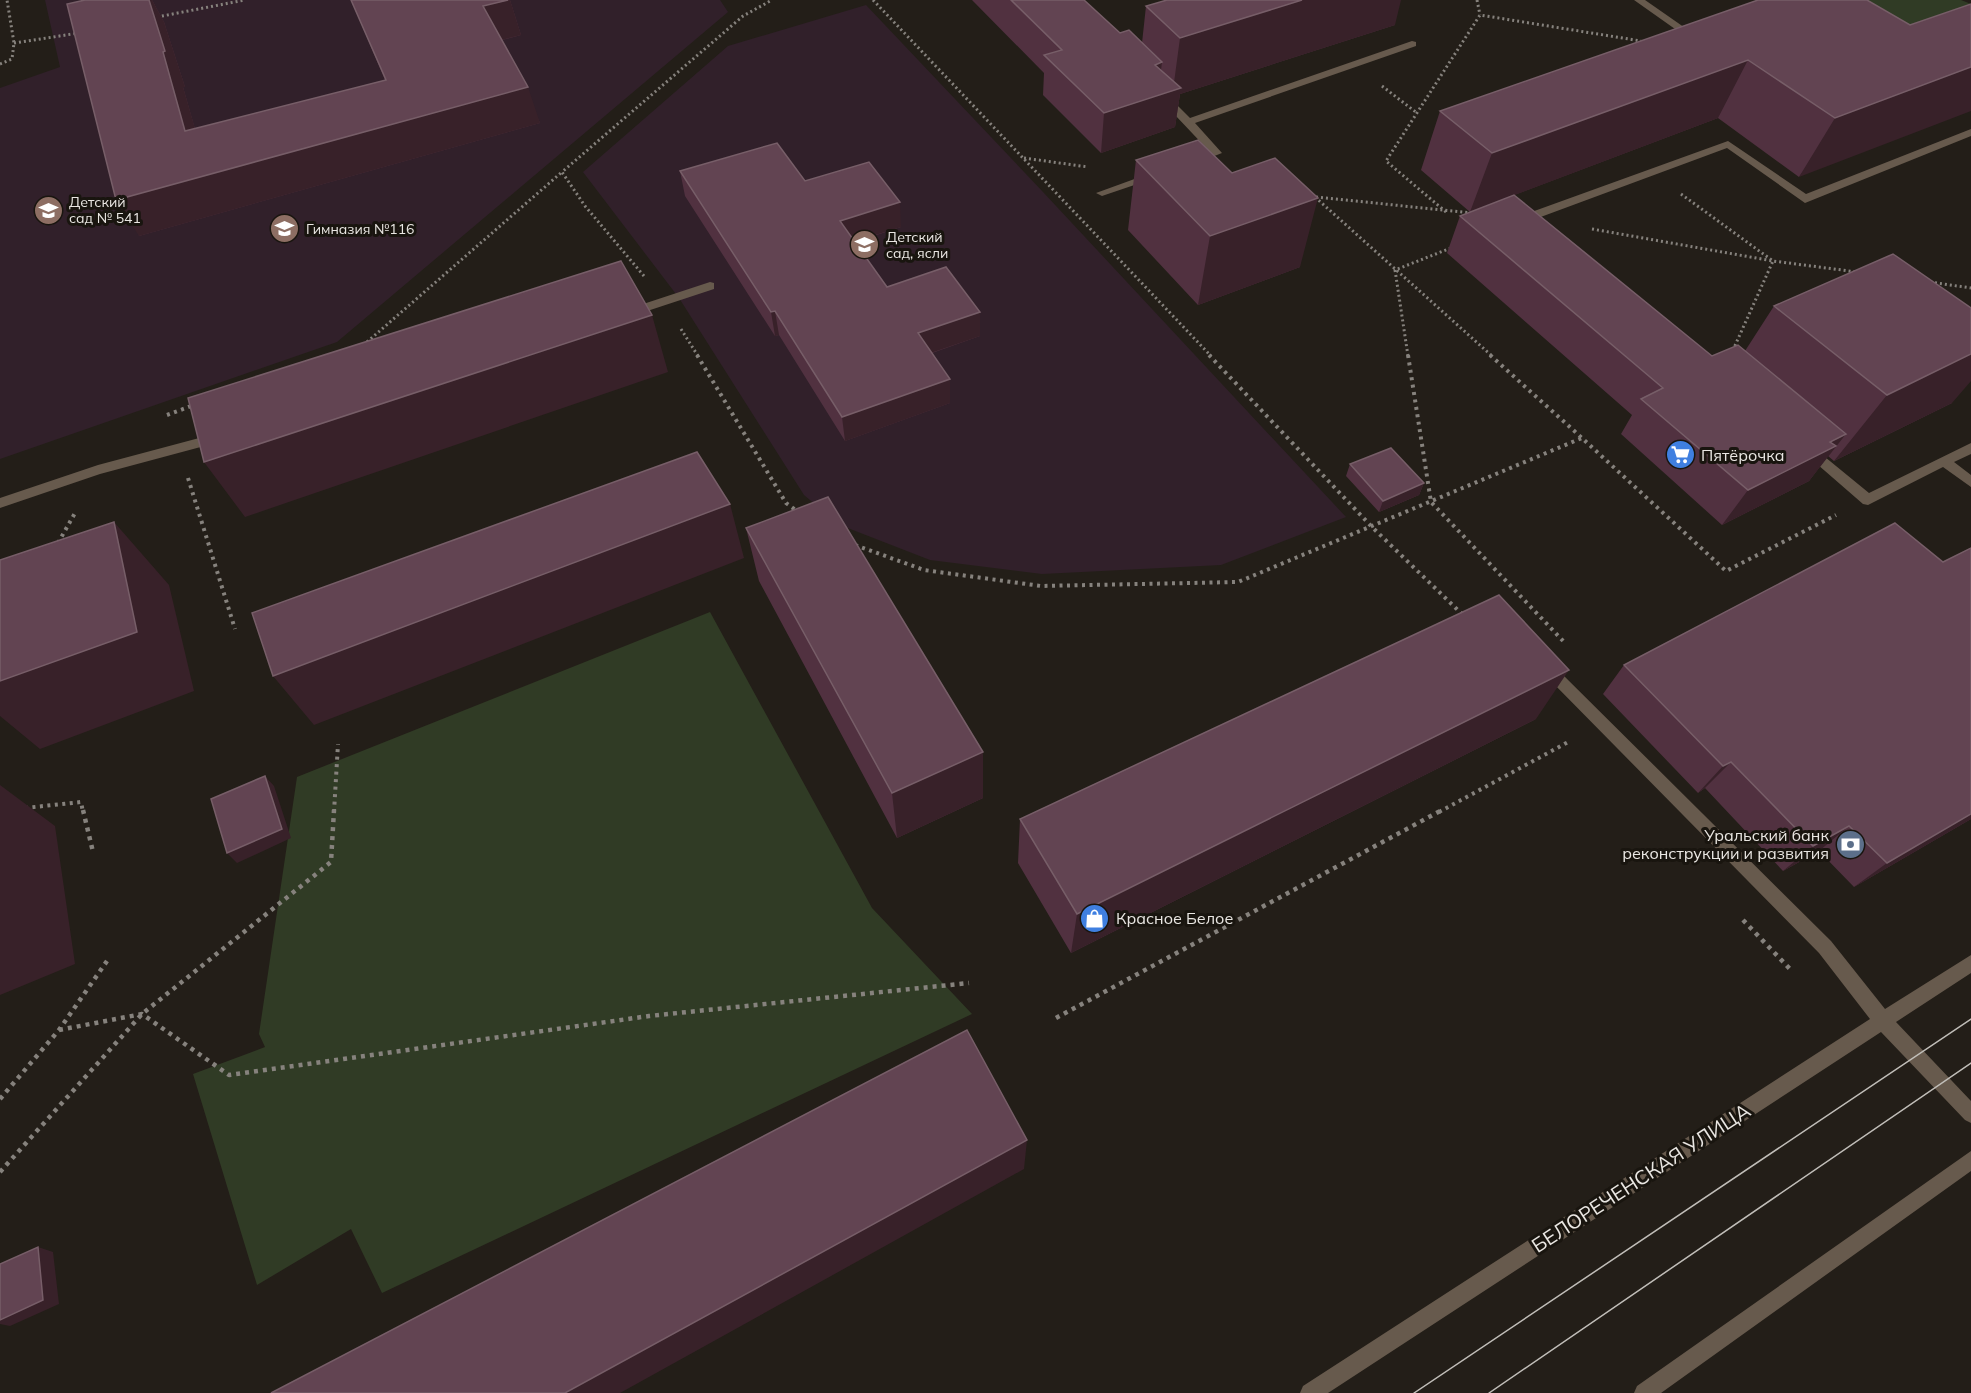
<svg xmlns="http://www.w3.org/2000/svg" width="1971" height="1393" font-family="Mulish,sans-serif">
	<rect width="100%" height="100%" fill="#231e18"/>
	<path fill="#31202a" d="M45,0h675l8,12 -391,330 -337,117v-371l60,-21z
		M866,5l177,187 303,325 -125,48 -179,9 -112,-14 -90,-35 -36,-30 -125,-197 -96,-126 145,-126z"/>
	<path fill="#303b25" d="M1782,0h179l10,4v52z
		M710,612l162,296 100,106 -590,279 -31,-64 -94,56 -64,-211 72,-27 -6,-13 38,-257z"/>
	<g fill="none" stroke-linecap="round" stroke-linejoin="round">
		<path stroke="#86827d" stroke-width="3" stroke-dasharray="2 3" stroke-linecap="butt" d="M873,0l338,356
			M1477,0l3,15
			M157,17l88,-17
			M14,43l65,-10
			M0,64l12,-5 2,-16 -7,-43
			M1382,86l35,27
			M1024,158l64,9
			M1681,194l92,67 -40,89
			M1315,197l177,159
			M1316,197l156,16
			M1446,212l-60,-51 94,-146 161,26
			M1592,229l181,32 84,11
			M644,276l-59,-70 -23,-34 181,-156 29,-16
			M1930,282l41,6
			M681,329l17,27
			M367,342l195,-170
			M1408,356l-13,-86 56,-22"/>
		<path stroke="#86827d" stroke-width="4" stroke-dasharray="3 4.5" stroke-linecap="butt" d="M697,355l89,148 11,8
			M1209,355l163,172 92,89
			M1408,355l23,147 135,142
			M1490,355l92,83
			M167,415l27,-10
			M188,478l47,151
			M58,543l17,-30
			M855,545l69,25 117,16 197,-4 344,-144 144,133 110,-56
			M25,808l56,-6 2,10
			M334,812l4,-68
			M1439,812l131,-71"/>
		<path stroke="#86827d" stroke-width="4.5" stroke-dasharray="4 5" stroke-linecap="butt" d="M83,810l10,42
			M1743,920l47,49
			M1056,1018l386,-208
			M59,1030l83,-16 87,61 420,-59 320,-33
			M0,1099l59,-69 48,-69
			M0,1172l142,-158 189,-152 3,-52"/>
		<path fill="#675a4d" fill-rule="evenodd" d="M1634,0h11l56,39 -9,2z
			M1412,41l4,1v4l-221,77 27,30 -28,11 -5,-3 1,-2 20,-7 -52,-55 9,-2 23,23z
			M1971,129v7l-166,67 -78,-55 -189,70 8,8 -2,3h-8l-12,-12 2,-3 202,-73 78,53z
			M1151,173l6,3 -2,2 -53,18 -6,-3z
			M710,282l4,1v6l-85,28 -6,-4 2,-3z
			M218,433l7,5 -2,3 -123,33 -100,34v-10l98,-33z
			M1971,443v11l-17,8 17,13v12l-28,-20 -75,38 -5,-1 -61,-53 2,-3h10l55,45z
			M1555,670l5,2 271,269 54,68 86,-54v18l-75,49 75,79v22l-6,-3 -84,-88 -553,361h-28l3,-7 567,-367 -51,-66 -269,-273 -2,-4 2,-4z
			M1971,1151v20l-310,222h-27l3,-7z"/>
		<path stroke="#c1beb9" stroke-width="1.5" d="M1414,1393l557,-374
			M1489,1393l482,-330"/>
	</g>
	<path fill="#513140" d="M85,0h67l12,22 21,65h-2l12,42 190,-49 -34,-80h159l11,35 -19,5 38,83 -401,113z
		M972,0h112l36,33 22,10 4,-37 249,19 -215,69 -5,33 -74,26 -58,-58 1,-22z
		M1910,25l-111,152 -81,-59 -204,77 198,161 33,-5 29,-45 178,97 -118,58 -6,-5 -19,25 -87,44 -101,-91 11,-19 -185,-162 13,-37 10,-4 -49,-42 19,-59z
		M1136,160l164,107 -102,38 -70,-75z
		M680,171l125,10 96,46 -46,15 32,45 93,49 -48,17 18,50 -105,38 -66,-106 -4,1 -90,-140z
		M1350,464l74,19 -5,12 -40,17 -33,-36z
		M746,528l237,270 -86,40 -138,-257z
		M1971,548v271l-117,68 -35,-36 -36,20 -78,-83 -7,5 -95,-99 21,-29 319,-103z
		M1536,719l-465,234 -53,-90 2,-44z"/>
	<path fill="#382129" d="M149,0h3l12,22 21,65h-2l23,80 -21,-36z
		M510,0l11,35 -27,7 -11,-36z
		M1302,0h99l-6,25 -215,69 -5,33 -74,26 3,-40 51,-48 7,-3 -4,33 15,-5 7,-52z
		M1748,60l-30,58 -248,94 22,-59z
		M1971,67v44l-172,66 36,-59z
		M528,87l12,36 -401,113 -23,-36z
		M1318,198l-18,69 -102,38 12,-69z
		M900,202l1,25 -58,18 -3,-24z
		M775,311l4,24 -4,1 -4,-24z
		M980,312v24l-61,21 -1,-24z
		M652,315l16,57 -423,145 -41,-55z
		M1971,354v27l-19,22 -118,58 53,-66z
		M950,379v24l-105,38 -3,-24z
		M1846,434l-37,47 -87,44 26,-35 82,-48z
		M1424,483l-5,12 -40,17 4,-11z
		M730,504l14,54 -430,167 -41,-49z
		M114,522l55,63 25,106 -154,58 -40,-33v-35z
		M1569,670l-33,49 -465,234 6,-39z
		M983,752v46l-86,40 -5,-45z
		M1731,762l-26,26 -7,5 25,-27z
		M265,776l9,10 17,52 -54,25 -10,-10z
		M0,785l55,41 20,138 -75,31z
		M1971,814v5l-117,68 33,-24z
		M1849,826l-30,25 -36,20 30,-25z
		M1027,1140l-3,29 -404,224h-55z
		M38,1247l15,5 6,52 -49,22 -10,-2v-4z"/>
	<path fill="#624452" stroke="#775e68" stroke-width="1.5" d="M85,0h64l16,51 -2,1 22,79 201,-51 -35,-80h157l-25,6 45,81 -412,113 -49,-196z
		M1011,0h73l36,33 9,-3 33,32 -7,3 26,23 -77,25 -60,-58 18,-5z
		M1167,0h135l-122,38 -34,-32z
		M1758,0h109l43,25 61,-21v63l-136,51 -87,-58 -256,93 -52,-42z
		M1198,140l34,33 43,-15 43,40 -108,38 -74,-76z
		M777,143l28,38 64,-19 31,40 -60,19 47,66 59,-20 34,45 -62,21 32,46 -108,38 -67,-106 -4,1 -91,-141z
		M1514,195l198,161 26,-11 108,89 -16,8 6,4 -88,44 -107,-91 22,-11 -203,-172z
		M1893,254l78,54v46l-84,41 -113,-89z
		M621,261l31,54 -448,147 -16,-64z
		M1391,448l33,35 -41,18 -33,-37z
		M697,452l33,52 -457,172 -21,-63z
		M828,497l155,255 -91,41 -146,-265z
		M114,522l23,110 -137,49v-121z
		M1895,523l48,39 28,-14v266l-84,49 -38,-37 -36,20 -82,-84 -8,4 -99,-101z
		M1499,595l70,75 -492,244 -57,-95z
		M265,776l17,53 -55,24 -16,-54z
		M967,1030l60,110 -462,253h-294z
		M38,1247l5,53 -43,20v-56z"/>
	<defs>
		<symbol id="school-disc" viewBox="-11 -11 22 22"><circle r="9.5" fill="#8d6e63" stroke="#19150f"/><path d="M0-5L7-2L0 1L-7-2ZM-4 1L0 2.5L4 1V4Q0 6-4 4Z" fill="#fff"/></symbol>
		<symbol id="supermarket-disc" viewBox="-11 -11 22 22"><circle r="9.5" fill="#3f7fe0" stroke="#19150f"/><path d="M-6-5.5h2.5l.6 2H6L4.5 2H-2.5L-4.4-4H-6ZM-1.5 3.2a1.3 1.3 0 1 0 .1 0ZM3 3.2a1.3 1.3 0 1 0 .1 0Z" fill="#fff"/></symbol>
		<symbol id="bank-disc" viewBox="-11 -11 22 22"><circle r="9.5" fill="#5c6f8a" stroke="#19150f"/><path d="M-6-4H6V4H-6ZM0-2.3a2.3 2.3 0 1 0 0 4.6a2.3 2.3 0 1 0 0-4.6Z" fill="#fff"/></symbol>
		<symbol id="shop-disc" viewBox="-11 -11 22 22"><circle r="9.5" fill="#3f7fe0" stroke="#19150f"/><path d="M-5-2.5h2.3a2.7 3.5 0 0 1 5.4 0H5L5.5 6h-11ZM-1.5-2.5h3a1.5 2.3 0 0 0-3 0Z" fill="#fff"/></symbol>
	</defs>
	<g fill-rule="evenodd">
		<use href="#school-disc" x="32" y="194" width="33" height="33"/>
		<use href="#school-disc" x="268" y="212" width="33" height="33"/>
		<use href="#school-disc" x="848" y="228" width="33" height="33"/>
		<use href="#supermarket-disc" x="1664" y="438" width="33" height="33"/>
		<use href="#bank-disc" x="1834" y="828" width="33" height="33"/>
		<use href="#shop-disc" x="1078" y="902" width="33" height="33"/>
	</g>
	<g text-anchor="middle" stroke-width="6" stroke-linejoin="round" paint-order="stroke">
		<g font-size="14" fill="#eae7e3" stroke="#19150f" text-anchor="start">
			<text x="69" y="207">Детский<tspan x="69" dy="16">сад № 541</tspan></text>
			<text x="306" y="234">Гимназия №116</text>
			<text x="886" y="242">Детский<tspan x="886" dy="16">сад, ясли</tspan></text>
		</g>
		<g font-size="16" fill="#eae7e3" stroke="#19150f" text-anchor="start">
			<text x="1701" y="461">Пятёрочка</text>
			<text x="1829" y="841" text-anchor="end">Уральский банк<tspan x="1829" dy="18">реконструкции и развития</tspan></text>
			<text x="1116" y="924">Красное Белое</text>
		</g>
		<g font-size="20" fill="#eae7e3" stroke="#19150f">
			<text transform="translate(1641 1178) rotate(-33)" y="7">БЕЛОРЕЧЕНСКАЯ УЛИЦА</text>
		</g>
	</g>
</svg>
